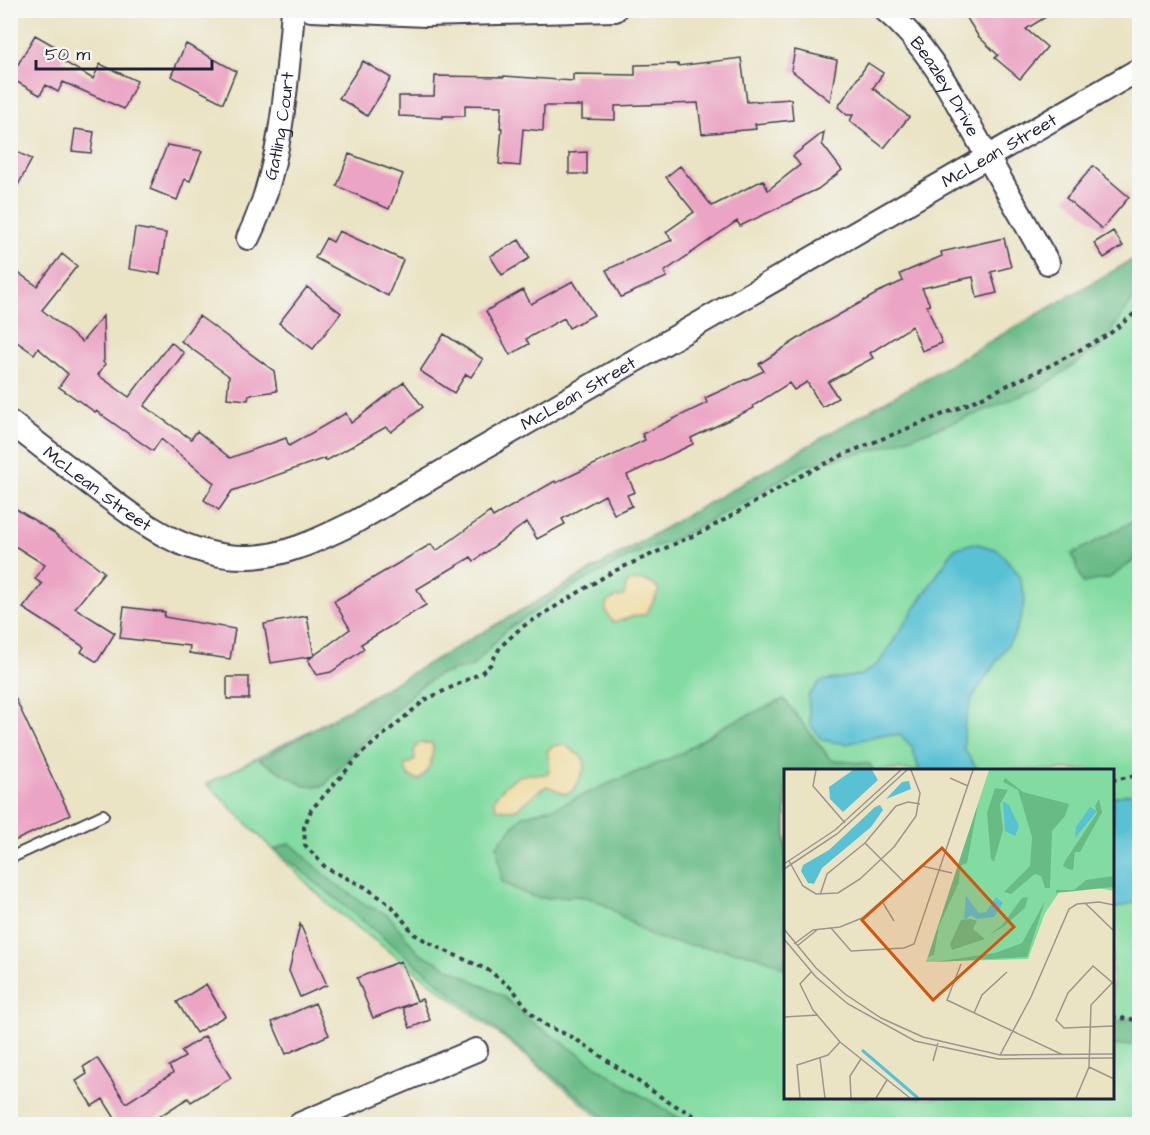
<svg xmlns="http://www.w3.org/2000/svg" width="1150" height="1135" font-family="'Architects Daughter',sans-serif">
	<rect width="100%" height="100%" fill="#f6f6f2"/>
	<filter id="ink" filterUnits="userSpaceOnUse"><feTurbulence type="fractalNoise" baseFrequency=".0167" numOctaves="2"/><feDisplacementMap in="SourceGraphic" scale="12" xChannelSelector="R" yChannelSelector="G"/><feConvolveMatrix kernelMatrix="1 2 1 2 8 2 1 2 1" color-interpolation-filters="sRGB"/></filter>
	<filter id="wash" filterUnits="userSpaceOnUse"><feTurbulence type="fractalNoise" baseFrequency=".008" numOctaves="4" result="noise"/><feDisplacementMap in="SourceGraphic" scale="24" xChannelSelector="R" yChannelSelector="G"/><feGaussianBlur stdDeviation="1.35" result="paint"/><feColorMatrix in="noise" values="0 0 0 0 0 0 0 0 0 0 0 0 0 0 0 0 0 1.4 0 .05"/><feComposite in="paint" operator="in"/></filter>
	<g filter="url(#wash)">
		<rect width="100%" height="100%" fill="#eae3c4"/>
		<path fill="#82dba0" stroke="#527e6e" stroke-width="1.5" fill-rule="evenodd" d="M1139,258v866h-532l-98,-82 -177,-134 -125,-124 230,-120zM786,770h326v328h-326z"/>
		<path fill="#69bb86" stroke="#466e60" stroke-width="1.5" d="M1139,256v35l-38,55 -61,42 -64,26 -98,35 -75,17 -55,34 -75,40 -41,15 -65,35 -61,40 -33,36 -35,9 -20,13 -57,56 -37,42h-20l-44,-26z
			M1139,518v39l-30,21 -26,5 -11,-29z
			M784,699l47,61 39,4 3,6h-87l-1,199c-32,-24 -93,-17 -132,-33 -23,-10 -42,-33 -68,-39 -14,-3 -31,2 -45,1 -13,-1 -27,-11 -38,-16l-5,-37 26,-29 36,-10 44,-20 77,-32 42,-27z
			M290,843l43,39 33,23 22,10 30,37 85,44 29,26 102,69 55,33h-77l-337,-275z
			M1139,1016v28l-26,2v-23z"/>
		<path fill="#eeda9e" stroke="#887e6c" stroke-width="1.5" d="M644,580l10,5 5,4c-3,10 -8,17 -14,26 -12,-2 -20,7 -32,7 -14,-15 -7,-24 11,-26l2,-11 4,-4z
			M419,743h13c3,11 -3,31 -14,37 -9,-3 -13,-5 -13,-15l10,-5 -1,-11z
			M564,744l20,15 1,8 -11,23 -9,4 -18,-8c-21,10 -24,31 -51,22l-2,-8 2,-4c9,-11 18,-20 32,-22 8,0 13,2 20,-1l2,-6 -3,-15 4,-5z"/>
		<path fill="#58c1d4" stroke="#3d7288" stroke-width="1.5" d="M974,543l24,7 21,24 6,24 -4,19 -8,20 -41,61 -8,28v23l14,21h-59l-7,-23 -12,-12h-20l-33,9 -25,-4 -12,-16 -2,-28 13,-15 40,-6 18,-12 75,-114z
			M1139,792v109l-26,8v-112z"/>
		<g id="blocks">
			<path fill="#eba4c4" d="M962,10h95l-31,19 21,18 -27,32 -25,-21 3,-3 -20,-19z
				M35,35l30,17 -4,8 32,19 7,-15 37,17 -13,28 -61,-27 -5,10 -12,-7 -6,10 -30,-17z
				M186,44l50,27 -13,32 -52,-27z
				M795,50l42,10 -7,41 -39,-31z
				M741,58l6,44 44,-3 2,21 -38,4 1,5 -54,5 -4,-31 -83,3v14l-33,-1v-13h-38l-1,25 -20,-2 -3,37 -21,-2 3,-36h-2l2,-22 -37,-1v11h-22v2l-44,-2v-20h35l1,-20 69,1v-1l69,5v-7l62,1v-10l43,-1v2z
				M363,61l28,17 -24,38 -28,-18z
				M868,63l15,10 -10,15 36,29 -25,31 -34,-27 3,-6h-6l-9,-8z
				M75,129l19,3 -3,21 -19,-2z
				M824,132l-2,12 20,26 -24,19 -13,6 -65,31 -3,-5 -73,51 3,5 -46,20 -15,-27 66,-30 -6,-8 28,-20 -28,-35 14,-11 32,40 51,-26 5,10 32,-25 -7,-9z
				M167,145l35,6 -12,30 -5,-2 -8,21 -27,-11z
				M10,149l22,10 -22,41z
				M587,152v22h-18v-21z
				M349,154l54,20 -14,35 -52,-23z
				M1093,166l36,31 -27,32 -36,-31z
				M135,228l31,5 -6,41 -31,-5z
				M339,231l64,29 -15,36 -73,-38 11,-20 7,4z
				M1113,231l10,15 -19,12 -10,-15z
				M1004,238l7,29 -20,5 6,21 -20,5 -4,-21 -51,11 8,17 -3,1 15,37 -20,8 -10,-25 -42,27 3,5 -45,24 10,16 -16,9 -15,-25 -13,8 -5,-7 -36,23 1,2 -63,30 2,6 -66,31 8,17 -8,3 5,11 -18,8 -9,-19 -43,24 3,5 -28,15 -10,-17 -53,39 -3,-4 -54,32 9,16 -65,39 3,5 -33,23 -14,3 -9,-15 42,-31 -16,-28 97,-57 5,7 54,-39 3,5 62,-36 1,2 89,-43 -3,-6 65,-31 -2,-5 59,-27 -5,-7 51,-33 66,-37v-1l27,-12 -3,-7 42,-18 -1,-4z
				M519,240l11,18 -28,17 -12,-19z
				M62,254l15,12 -35,44 40,32 21,-26 1,44 -1,2 2,2 -7,11 31,22 42,-55 13,11 -40,53 47,33 6,-8 33,27 56,-20 3,8 57,-33 5,10 53,-41 19,25 -32,25 -5,-5 -60,34 -1,-3 -93,33 -13,19 -15,-10 10,-17 -53,-44 -8,12 -57,-40 -1,1 -36,-25 9,-13 -30,-26 -4,6 -24,-17v-70l27,19z
				M573,281l21,34 -25,13 -5,-10 -38,21 3,5 -19,11 -24,-44 37,-21 8,14z
				M307,287l34,26 -28,36 -34,-26z
				M199,316l75,55 3,20 -28,4 -1,5 -21,-2 2,-22 -48,-35z
				M444,334l39,25 -12,18 -5,-3 -12,19 -34,-22z
				M10,505l43,27 51,40 -29,36 40,25 -18,29 -16,-10 3,-5 -61,-39 19,-24 -7,-5 10,-14 -35,-22z
				M124,607l41,5 -1,5 71,12 -5,30 -41,-6 1,-7 -70,-8z
				M307,616l7,40 -43,7 -7,-39z
				M227,677h22v22h-22z
				M10,687l60,128 -60,28z
				M300,924l27,61 -27,12 -11,-26z
				M401,961l16,40 5,-2 8,21 -20,8 -7,-20 12,-6 -42,16 -16,-40z
				M206,984l19,32 -29,17 -19,-31z
				M315,1003l14,32 -43,19 -14,-32z
				M205,1036l26,42 -40,24 -3,-4 -42,27h-27l-16,-26 -11,7 -16,-25 11,-7 -4,-7 14,-9 29,45 47,-30 -4,-7 16,-9 -4,-6z"/>
		</g>
	</g>
	<g filter="url(#ink)">
		<use href="#blocks" fill-opacity="0" stroke="#403f50" stroke-width="1.5"/>
		<g fill="none" stroke-linecap="round" stroke-linejoin="round">
			<defs>
				<path id="service" d="M10,858l93,-43
					M10,1018l1,1"/>
				<g id="minor">
					<path d="M311,10l115,5 189,-5"/>
					<path id="s1" d="M885,10c45,37 69,88 97,137 22,39 44,77 66,116"/>
					<path id="s2" d="M248,238c33,-66 39,-154 45,-228"/>
					<path id="s3" d="M10,422c28,22 55,43 83,64 47,36 93,72 154,71 38,0 75,-19 108,-35l785,-453"/>
					<path d="M300,1124l176,-74"/>
				</g>
			</defs>
			<use href="#service" stroke="#403f50" stroke-width="14"/>
			<use href="#minor" stroke="#403f50" stroke-width="26"/>
			<path stroke="#403f50" stroke-width="4" stroke-dasharray="4.5 4.5" stroke-linecap="butt" d="M1112,780l28,-5
				M1112,1017l28,3
				M710,1124l-43,-23 -93,-63 -29,-13 -15,-13 -18,-24 -24,-18 -51,-23 -23,-13 -23,-29 -26,-18 -39,-19 -21,-23 -1,-18 7,-17 51,-57 63,-53 56,-27 9,-8 11,-19 21,-19 90,-55 96,-43 98,-56 41,-20 114,-46 88,-41 59,-31 32,-26"/>
			<use href="#service" stroke="#fff" stroke-width="10"/>
			<use href="#minor" stroke="#fff" stroke-width="22"/>
		</g>
	</g>
	<g text-anchor="middle" stroke-width="6" stroke-linejoin="round" paint-order="stroke">
		<g font-size="18" fill="#22223b" stroke="#f6f6f2">
			<text dy="6" stroke="none"><textPath href="#s1" startOffset="98">Beazley Drive</textPath></text>
			<text dy="6" stroke="none"><textPath href="#s2" startOffset="117">Gatling Court</textPath></text>
			<text dy="6" stroke="none"><textPath href="#s3" startOffset="1136">McLean Street</textPath></text>
			<text dy="6" stroke="none"><textPath href="#s3" startOffset="650">McLean Street</textPath></text>
			<text dy="6" stroke="none"><textPath href="#s3" startOffset="110">McLean Street</textPath></text>
		</g>
	</g>
	<g transform="translate(784 769)">
		<rect width="330" height="330" fill="#eae3c4"/>
		<path d="M205,1h125v121l-16,-3 -38,3 -15,22 -17,46 -102,3z" fill="#82dba0"/>
		<path d="M221,9l18,14 46,12 -4,12 -13,15 -2,57h-5l-4,-12 -6,-2 -24,20 -7,-2 26,-26 2,-29 -14,-47 -15,-8zM211,19l13,2 -8,14 3,26 -9,32 -3,-3 -4,-46zM315,30l3,13 -22,40h-5l-2,18 -5,-1 -5,-3 2,-5 32,-48 -2,-7zM194,35l-11,59 -7,3 -1,16 -20,44 -5,29 -6,2zM330,107v11l-58,6v-3h18l12,-10zM244,128l-3,11 -22,19 -14,8 13,-10 20,-27zM261,132l-18,56 -92,5 60,-9 27,-10zM187,150l6,2 -4,8 12,10 -33,11 -2,-6 11,-24z" fill="#69bb86"/>
		<path d="M69,1h19l6,10 -35,32 -13,-13 -1,-12zM125,12l2,8 -25,10 16,-17zM219,32l6,4 10,21 -4,10 -10,-5zM91,38l5,-2 3,5 -12,17 -49,41 -8,16 -6,-1 -7,-12 2,-6 26,-15zM306,38l7,4 -22,27 1,-11zM182,127l13,17 7,-1 10,-15 7,6 -9,14 -17,2 -6,-4 -7,5z" fill="#58c1d4"/>
		<path fill="none" stroke="#58c1d4" stroke-width="3" d="M78,281l56,48"/>
		<path fill="none" stroke="#9a968d" stroke-width="1.5" d="M32,1l-3,16 32,37M166,9l18,8M81,74l40,40M5,92l14,25 13,8 22,-1 22,-14 34,-32 22,-31 4,-23 -9,-23M0,95l51,-34 66,-60M0,100l53,-35 70,-64M36,126l7,-21 38,-31 31,-37 12,-4 12,2M99,134l11,18M301,134l29,28M47,159l20,23 53,-3 10,-4 59,-174M0,160l32,39 29,26 36,24 42,19 77,18 114,-1M0,170l32,38 32,27 67,37 83,18 116,-1M10,175l19,-14 27,-3 22,-9 60,-52 30,7M13,177l20,-16M177,195l-14,36 116,55M28,202l-12,13 13,26 27,32 70,56M330,215l-21,-18 -25,27 -12,27 8,8 50,-2M190,244l8,-18 25,-23M0,248l34,-2M216,286l31,-58 38,-88 8,-5 22,-2 15,3M36,289l5,40M149,292l5,-18M305,298l25,12M16,329l-3,-33 31,-10 12,-13M67,329l-1,-22 11,-17M92,329l11,-18M292,329l13,-31 2,-62 22,-23"/>
		<path fill="#d45411" fill-opacity="0.15" stroke="#d45411" stroke-width="3" d="M158,79l72,79 -81,73 -71,-80z"/>
		<rect width="330" height="330" fill="none" stroke="#22223b" stroke-width="3"/>
	</g>
	<rect width="1150" height="1135" fill="none" stroke="#f6f6f2" stroke-width="36"/>
	<path d="M36 60v9h176v-9" fill="none" stroke="#22223b" stroke-width="3"/>
	<text x="45" y="60" font-size="18" fill="#22223b" stroke="#f6f6f2" stroke-width="4.5" paint-order="stroke">50 m</text>
</svg>
